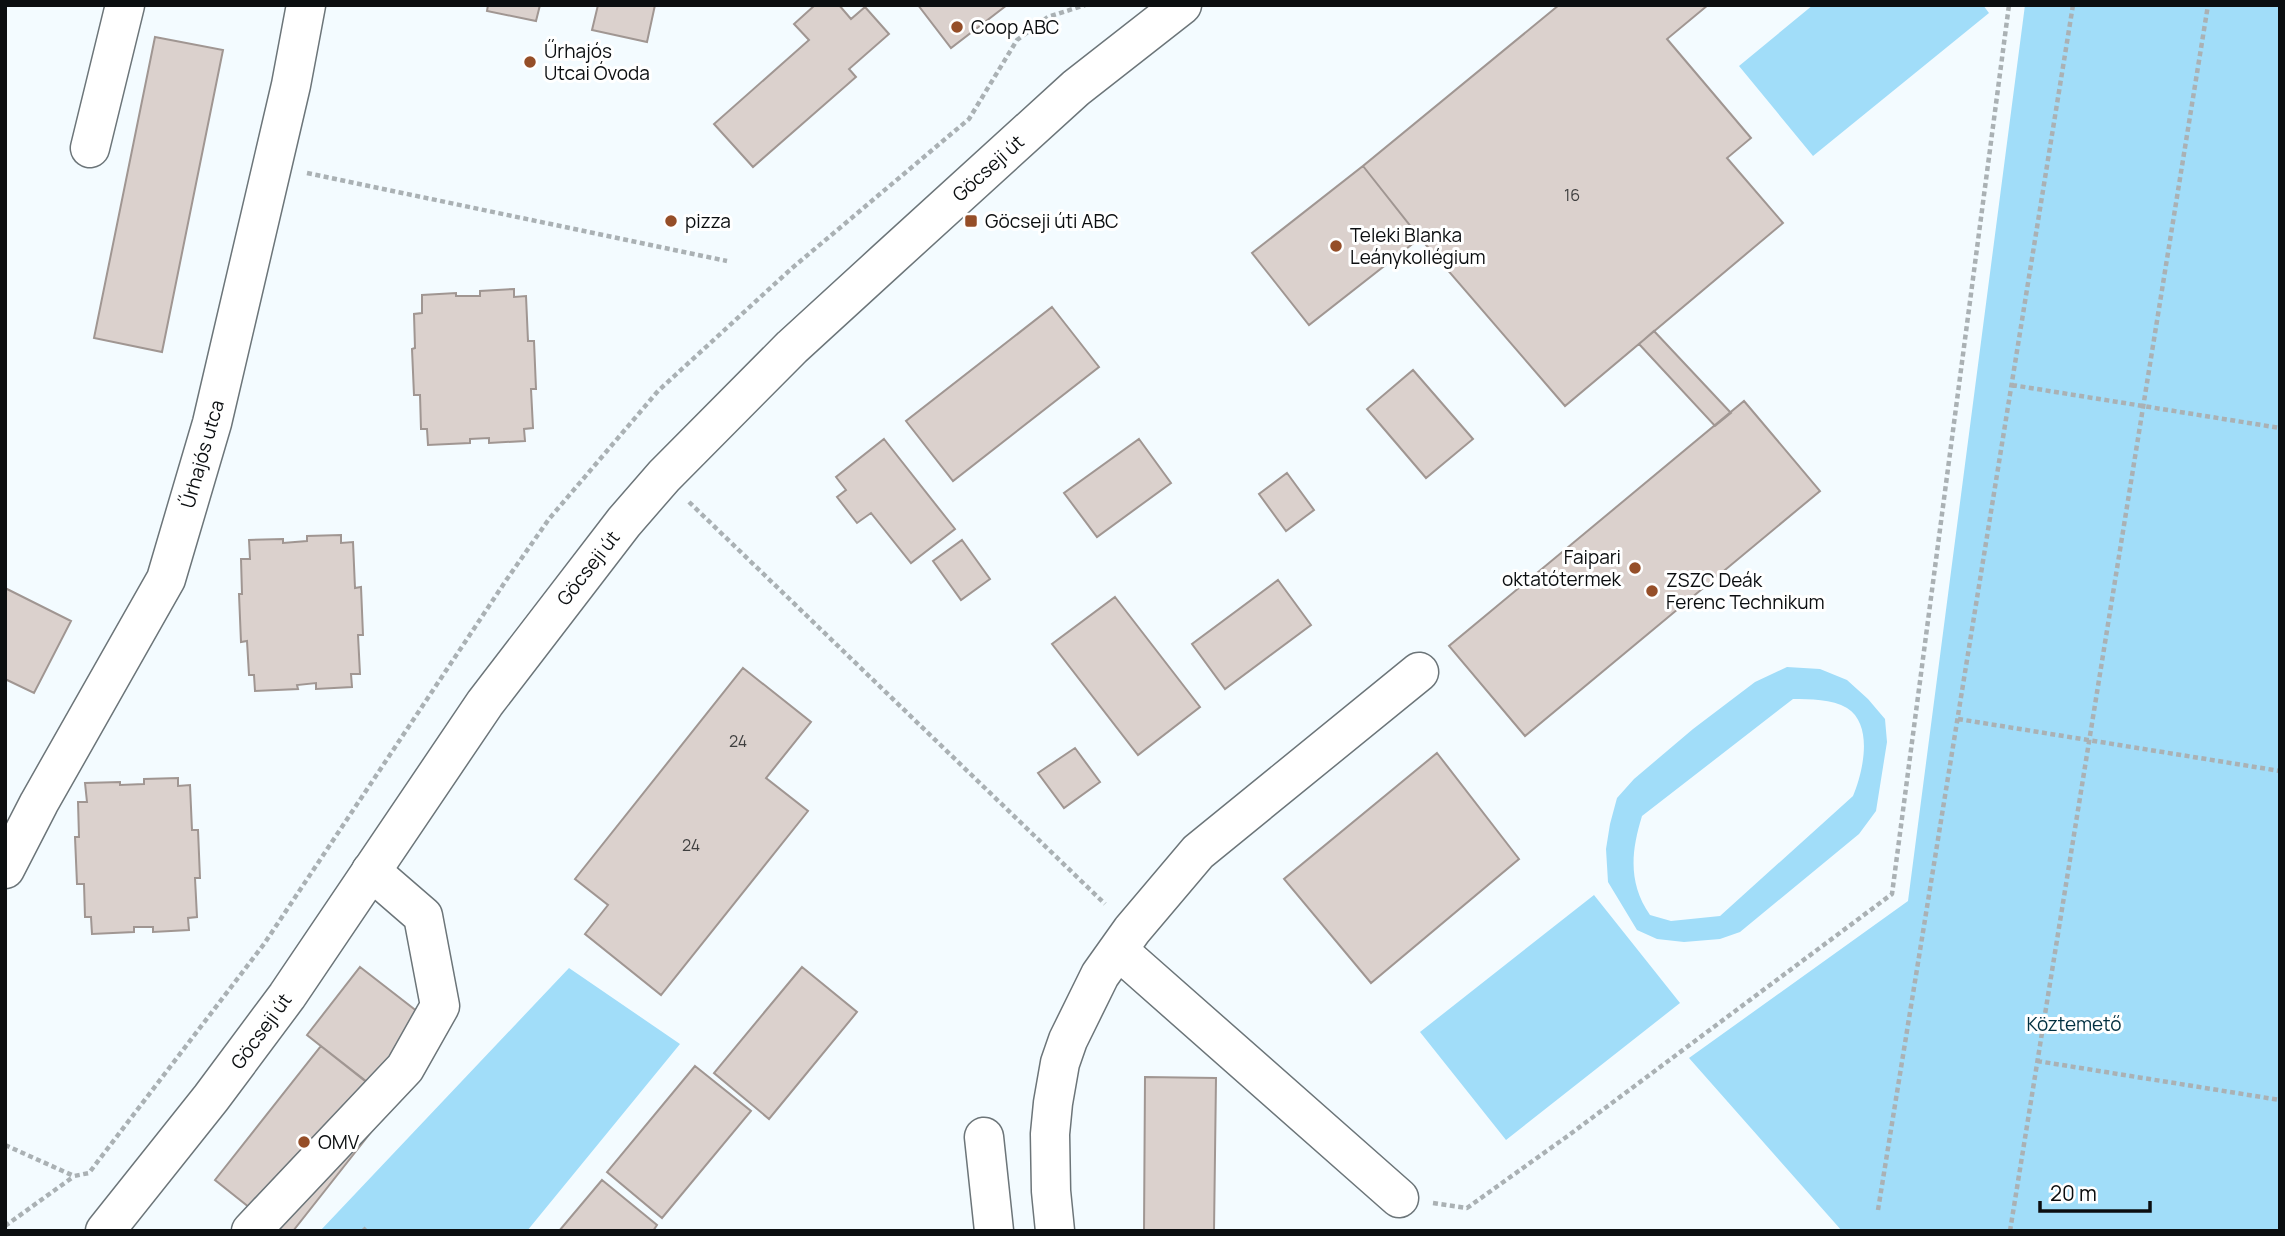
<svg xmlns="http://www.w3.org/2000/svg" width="2285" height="1236" font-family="Manrope,sans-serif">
	<rect width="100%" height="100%" fill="#f3fbff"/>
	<path fill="#a1ddf9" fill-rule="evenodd" d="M1813,5h170l6,8 -176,143 -74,-90z
		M2025,5h255v1226h-438l-153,-173 219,-157z
		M1787,667l33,2 27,11 21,19 17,20 2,23 -11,69 -17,23 -119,98 -20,7 -36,3 -27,-3 -20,-9 -29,-48 -2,-33 4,-25 7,-26 17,-19 59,-50 62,-47zM1793,699c17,0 39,0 54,9 27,17 16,64 6,88l-133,120 -49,5 -21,-6c-22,-32 -19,-63 -8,-99z
		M1594,895l86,108 -174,137 -86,-108z
		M569,968l111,76 -153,187h-207z"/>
	<path fill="#dbd1cd" stroke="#a09692" stroke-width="2" d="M488,5h52l-4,16 -49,-10z
		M598,5h57l-8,37 -55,-12z
		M815,5h24l12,14 14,-12 24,27 -40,35 7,8 -103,90 -39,-43 95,-84 -15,-16z
		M918,5h89l-56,43z
		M1559,5h149l-41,34 84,99 -24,20 56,65 -218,183 -145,-168 -57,-72z
		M155,37l68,13 -61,302 -68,-14z
		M1363,166l57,72 -111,87 -57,-72z
		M514,289v8l12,-1 2,45h6l2,48h-5l2,39 -9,1 1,12 -36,2v-5l-19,1v4l-42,2 -1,-16h-6l-1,-34h-6l-2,-46 3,-1 -1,-34 8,-1v-18l34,-2v3h24v-5z
		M1052,307l47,60 -146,114 -47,-60z
		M1654,331l77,82 -16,13 -76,-82z
		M1413,370l60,69 -47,39 -59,-69z
		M1744,401l76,90 -295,245 -76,-90z
		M884,439l71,90 -44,34 -40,-50 -14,10 -20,-26 9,-7 -10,-13z
		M1139,439l32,44 -74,54 -33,-44z
		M1287,473l27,37 -28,21 -27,-37z
		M341,535v8l12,-1 2,46 6,-1 2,48h-5l2,39h-9l1,13 -36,2v-6l-19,2 1,4 -43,2 -1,-16h-5l-2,-34 -6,1 -2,-48h3l-1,-35h9l-1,-19 34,-1v4l24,-2v-5z
		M962,540l28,39 -29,21 -28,-39z
		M1278,580l33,45 -86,64 -33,-45z
		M5,588l66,33 -37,72 -29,-14z
		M1115,597l85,110 -62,48 -86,-111z
		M743,668l68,54 -45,56 42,33 -147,184 -76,-61 23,-29 -33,-26z
		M1075,748l25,34 -36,26 -26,-35z
		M1437,753l82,106 -148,124 -87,-104z
		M178,778v8l12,-1 2,45h6l2,48h-5l2,39 -9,1 1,12 -36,2v-5h-19v5l-42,2 -1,-17h-6l-1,-33h-7l-2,-47h4l-1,-35h9l-2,-19 35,-1v3l24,-1v-5z
		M360,967l67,52 -53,69 -67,-53z
		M802,967l55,45 -88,107 -55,-46z
		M321,1046l73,57 -101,128h-14l-64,-51z
		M695,1066l56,45 -89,107 -55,-46z
		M1145,1077l71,1 -2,153h-70z
		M602,1180l55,45 -4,6h-94z"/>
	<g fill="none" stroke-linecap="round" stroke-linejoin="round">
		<defs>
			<path id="minor" d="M90,148l35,-143
				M5,869l34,-66 127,-224 46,-156 79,-338 15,-80
				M1118,950l281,248
				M984,1137l10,94
				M251,1231l154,-163 35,-62 -17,-90 -52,-45
				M1055,1231l-4,-40 -1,-57 3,-31 7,-40 8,-23 32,-65 32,-45 66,-78 221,-180"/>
			<path id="major" d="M105,1231l106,-133 76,-102 198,-293 139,-181 40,-46 128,-129 94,-86 190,-173 106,-83"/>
		</defs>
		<use href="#minor" stroke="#6c7579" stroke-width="41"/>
		<use href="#major" stroke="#6c7579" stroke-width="41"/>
		<path stroke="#aab1b4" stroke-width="4.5" stroke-dasharray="5 3.5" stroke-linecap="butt" d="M307,173l420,88
			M2012,385l268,43
			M689,502l416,402
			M1958,719l322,52
			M2037,1061l243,39
			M5,1145l69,31 15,-3 175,-229 243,-365 42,-60 109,-128 133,-122 178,-150 48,-79 31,-23 37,-12
			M1433,1203l34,5 102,-73 323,-241 117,-889
			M1878,1210l195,-1205
			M5,1226l68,-49
			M363,1228l3,3
			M2010,1231l198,-1226"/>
		<use href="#minor" stroke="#fff" stroke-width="38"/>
		<use href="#major" stroke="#fff" stroke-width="38"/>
	</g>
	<g fill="#954e28" stroke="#fff" stroke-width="2.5">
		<circle cx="957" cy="27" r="7"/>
		<circle cx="530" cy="62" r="7"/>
		<circle cx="671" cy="221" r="7"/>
		<rect x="964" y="214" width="14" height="14" rx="3.5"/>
		<circle cx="1336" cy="246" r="7"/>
		<circle cx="1635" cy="568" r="7"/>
		<circle cx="1652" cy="591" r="7"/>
		<circle cx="304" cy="1142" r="7"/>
	</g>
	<g text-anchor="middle" stroke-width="6" stroke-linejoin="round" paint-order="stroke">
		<g font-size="16" fill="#3f3f3f">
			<text x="1572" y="201">16</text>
			<text x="738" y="747">24</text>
			<text x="691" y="851">24</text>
		</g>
		<g font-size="19" fill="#0b0e10" stroke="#fff" text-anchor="start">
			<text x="971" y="34">Coop ABC</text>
			<text x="544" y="58">Űrhajós<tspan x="544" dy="22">Utcai Óvoda</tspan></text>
			<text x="685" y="228">pizza</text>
			<text x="985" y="228">Göcseji úti ABC</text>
			<text x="1350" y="242">Teleki Blanka<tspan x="1350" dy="22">Leánykollégium</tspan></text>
			<text x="1621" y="564" text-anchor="end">Faipari<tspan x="1621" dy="22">oktatótermek</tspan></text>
			<text x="1666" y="587">ZSZC Deák<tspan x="1666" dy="22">Ferenc Technikum</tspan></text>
			<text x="318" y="1149">OMV</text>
		</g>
		<g font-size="19" fill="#0b0e10" stroke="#fff">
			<text transform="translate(988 168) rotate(-42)" y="7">Göcseji út</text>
			<text transform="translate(202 454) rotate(-74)" y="7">Űrhajós utca</text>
			<text transform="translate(588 568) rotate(-52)" y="7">Göcseji út</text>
			<text transform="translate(261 1031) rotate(-54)" y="7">Göcseji út</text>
		</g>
		<g font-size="19" fill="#003041" stroke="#fff">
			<text x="2074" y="1031">Köztemető</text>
		</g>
	</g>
	<rect width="2285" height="1236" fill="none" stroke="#0b0e10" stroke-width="14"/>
	<path d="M2040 1201v10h110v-10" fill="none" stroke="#0b0e10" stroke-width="3.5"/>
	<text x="2050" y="1201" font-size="21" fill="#0b0e10" stroke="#ffffff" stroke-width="5" paint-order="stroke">20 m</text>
</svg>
